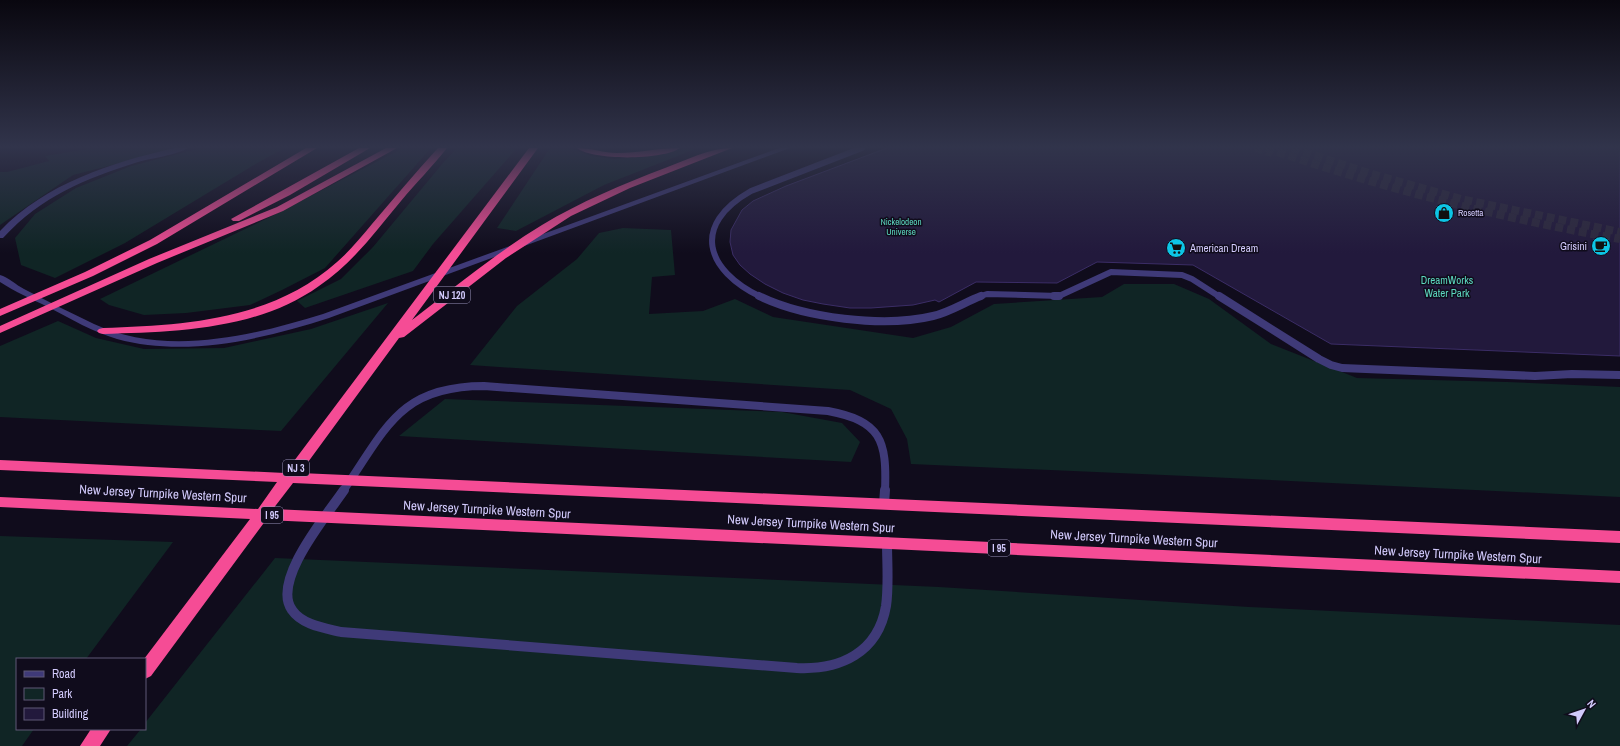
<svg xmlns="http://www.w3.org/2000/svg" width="1620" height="746" font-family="'Archivo Narrow',sans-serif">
	<rect width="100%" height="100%" fill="#100c1c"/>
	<path fill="#102525" d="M93,148h86l-106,27 -73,50v-53h7l42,-11 -4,-5z
		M201,148h84l-26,14 -134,81 -70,35 -34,-13 -6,-27 20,-24 41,-26 55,-22z
		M403,148h28l-106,120 -43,22 -32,15 -64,8 -42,2 -35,-10 -9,-6 174,-84z
		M457,148h60l-84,96 -20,27 -108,37 -8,-7 44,-22 32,-32 70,-84z
		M550,148h20l21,8 23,3 32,-2 40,-9h12l-94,37 -88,46 -19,-3z
		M623,228l48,2 4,45 -23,2 -3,37 54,-3 32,-12 38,18 140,21 38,-11 43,-23 108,-7 22,-13h50l35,15 62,45 86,34 150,4 113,5v110l-433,-21 -276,-12 -4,-25 -16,-30 -41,-19 -380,-25 47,-59 60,-47 22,-26z
		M388,303l-107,128 -281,-14v-71l58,-25 38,17 48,11 80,-1 87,-19z
		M445,399l337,13 60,11 18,19 -9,20 -452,-26z
		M0,536l173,6 -87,117h-69v70h17l-12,17h-22z
		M275,558l664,29 310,20 371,18v121h-1493l14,-17h4v-6z"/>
	<path fill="#22193c" stroke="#3b2d66" d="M887,148h733v208l-289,-12 -138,-79 -96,-3 -40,21 -81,-1 -37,20 -4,-2 -22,5 -42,3h-21l-27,-4 -20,-4 -20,-7 -18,-9 -15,-10 -10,-9 -7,-10 -3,-13 1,-12 11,-20 11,-9 33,-15z"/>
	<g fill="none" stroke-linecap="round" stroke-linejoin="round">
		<path stroke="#2d283e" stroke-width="8" stroke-dasharray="8 4" stroke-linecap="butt" d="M1255,148l17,5
			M1266,148c116,40 233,70 354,91
			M1292,148l77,25 92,26 159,33"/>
		<path stroke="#3f3a78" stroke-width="6" d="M761,297c-56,-27 -70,-72 -10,-106l111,-43
			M978,297l9,-3 72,2 52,-24 71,3 10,4 28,18"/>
		<path stroke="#3f3a78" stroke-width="8" d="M759,296c45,22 125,32 174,20 17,-4 32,-14 48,-20
			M1054,296h5
			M1219,296l100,63 12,6 11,3 193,8 37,-2 48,1
			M343,491c43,-62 56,-105 141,-105l344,25c53,10 59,29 57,80"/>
		<path stroke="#3f3a78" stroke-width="10" d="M344,490c-17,25 -73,91 -52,120 10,15 33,18 49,22l456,36c43,2 81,-15 89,-62 3,-21 1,-42 1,-64
			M884,504l1,-14"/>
		<path fill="#3f3a78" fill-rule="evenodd" d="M174,148h14c-11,7 -36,10 -50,14 -54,17 -96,34 -135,76h-3v-7c46,-48 111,-68 174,-83z
			M779,148h11l-461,170c-66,21 -142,40 -212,21 -24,-7 -46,-20 -69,-32 -16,-8 -33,-15 -48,-25v-7c8,2 16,10 24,14 23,12 47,24 70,35 71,33 158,12 229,-10z"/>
		<path fill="#f54c95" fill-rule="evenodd" d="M306,148h11l-160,96 -64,32 -93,40v-7l85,-37 65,-32z
			M359,148h11l-80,47 -51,26h-6l-2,-2z
			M386,148h11l-114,63 -126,52 -157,70v-7l149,-67 128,-52z
			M438,148h9c-15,19 -31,35 -46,53 -25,30 -49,63 -82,85 -61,44 -144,46 -216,48l-4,-1 -2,-2 2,-2 4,-1c83,-3 169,-8 234,-66 13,-11 24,-25 35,-38 22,-26 43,-51 66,-76z
			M529,148h9l-126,172c42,-32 84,-67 130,-95 38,-23 81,-41 123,-57 22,-8 44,-20 67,-20l-102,40 -59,28 -65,42 -102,79 -5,1 -99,135 1320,58v12l-1327,-60 -20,26 1347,62v12l-1354,-63 -115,156 -6,3 -1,-20 106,-140 -250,-12v-10l258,12 19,-27 -277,-12v-10l285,13z
			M577,148c14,0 27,5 40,5 21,0 42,-5 63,-5 -17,12 -86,13 -103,0z
			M91,729h20l-11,17h-20z"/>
	</g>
	<linearGradient id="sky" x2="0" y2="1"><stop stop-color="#09070f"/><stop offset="0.58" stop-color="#31344b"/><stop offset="1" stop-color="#31344b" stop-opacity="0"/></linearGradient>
	<rect width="1620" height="253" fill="url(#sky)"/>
	<defs>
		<symbol id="shop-disc" viewBox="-11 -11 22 22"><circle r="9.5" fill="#0dc5e5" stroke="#100c1c"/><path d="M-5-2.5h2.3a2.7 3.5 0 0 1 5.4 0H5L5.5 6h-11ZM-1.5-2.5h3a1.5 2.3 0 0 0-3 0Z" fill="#111"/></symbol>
		<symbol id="cafe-disc" viewBox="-11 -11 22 22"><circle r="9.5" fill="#0dc5e5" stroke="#100c1c"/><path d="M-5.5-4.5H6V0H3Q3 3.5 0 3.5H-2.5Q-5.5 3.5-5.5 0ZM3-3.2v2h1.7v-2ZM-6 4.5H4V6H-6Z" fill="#111"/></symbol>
		<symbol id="supermarket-disc" viewBox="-11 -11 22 22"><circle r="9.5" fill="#0dc5e5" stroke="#100c1c"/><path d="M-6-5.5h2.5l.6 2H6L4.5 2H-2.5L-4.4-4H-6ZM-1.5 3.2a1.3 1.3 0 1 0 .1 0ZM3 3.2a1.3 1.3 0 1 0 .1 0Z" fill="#111"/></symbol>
	</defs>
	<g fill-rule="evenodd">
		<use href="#shop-disc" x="1433" y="202" width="22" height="22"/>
		<use href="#cafe-disc" x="1590" y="235" width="22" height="22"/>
		<use href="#supermarket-disc" x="1165" y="237" width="22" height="22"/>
	</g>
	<g text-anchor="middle" stroke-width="3" stroke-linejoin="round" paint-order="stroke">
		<g font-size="9" fill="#d2cafc" stroke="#100c1c" text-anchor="start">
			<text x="1458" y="216">Rosetta</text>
		</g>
		<g font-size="9" fill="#5cd7be" stroke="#100c1c">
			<text x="901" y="225">Nickelodeon<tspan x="901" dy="10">Universe</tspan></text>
		</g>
		<g fill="#100c1c" stroke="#9891b9" stroke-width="1">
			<rect x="434" y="287" width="36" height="16" rx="3"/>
			<rect x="283" y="460" width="26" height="16" rx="3"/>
			<rect x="261" y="507" width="22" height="16" rx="3"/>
			<rect x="988" y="540" width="22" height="16" rx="3"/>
		</g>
		<g font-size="10" font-weight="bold" fill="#d2cafc">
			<text x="452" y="299">NJ 120</text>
			<text x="296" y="472">NJ 3</text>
			<text x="272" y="519">I 95</text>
			<text x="999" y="552">I 95</text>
		</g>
		<g font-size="11" fill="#d2cafc" stroke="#100c1c" text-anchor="end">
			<text x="1587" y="250">Grisini</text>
			<text x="1190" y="252" text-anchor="start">American Dream</text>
		</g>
		<g font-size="11" fill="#5cd7be" stroke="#100c1c">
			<text x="1447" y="284">DreamWorks<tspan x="1447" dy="13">Water Park</tspan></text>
		</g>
		<g font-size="13" fill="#d2cafc" stroke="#100c1c">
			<text transform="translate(163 493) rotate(3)" y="5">New Jersey Turnpike Western Spur</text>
			<text transform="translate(487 509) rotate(3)" y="5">New Jersey Turnpike Western Spur</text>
			<text transform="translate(811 523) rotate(3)" y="5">New Jersey Turnpike Western Spur</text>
			<text transform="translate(1134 538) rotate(3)" y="5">New Jersey Turnpike Western Spur</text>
			<text transform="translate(1458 554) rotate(3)" y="5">New Jersey Turnpike Western Spur</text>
		</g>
	</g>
	<rect x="16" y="658" width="130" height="72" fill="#100c1c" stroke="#5e5876"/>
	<rect x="24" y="671" width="20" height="6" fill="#3f3a78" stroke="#5e5876"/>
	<text x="52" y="678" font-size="12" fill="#d2cafc">Road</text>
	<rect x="24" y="688" width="20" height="12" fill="#102525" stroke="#5e5876"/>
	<text x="52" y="698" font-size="12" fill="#d2cafc">Park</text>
	<rect x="24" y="708" width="20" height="12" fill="#22193c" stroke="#5e5876"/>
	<text x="52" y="718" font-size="12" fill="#d2cafc">Building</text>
	<g transform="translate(1584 710) rotate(50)" stroke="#100c1c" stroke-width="3" paint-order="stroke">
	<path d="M0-3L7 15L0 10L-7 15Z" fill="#d2cafc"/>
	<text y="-6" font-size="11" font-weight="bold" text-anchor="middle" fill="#d2cafc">N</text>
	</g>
</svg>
